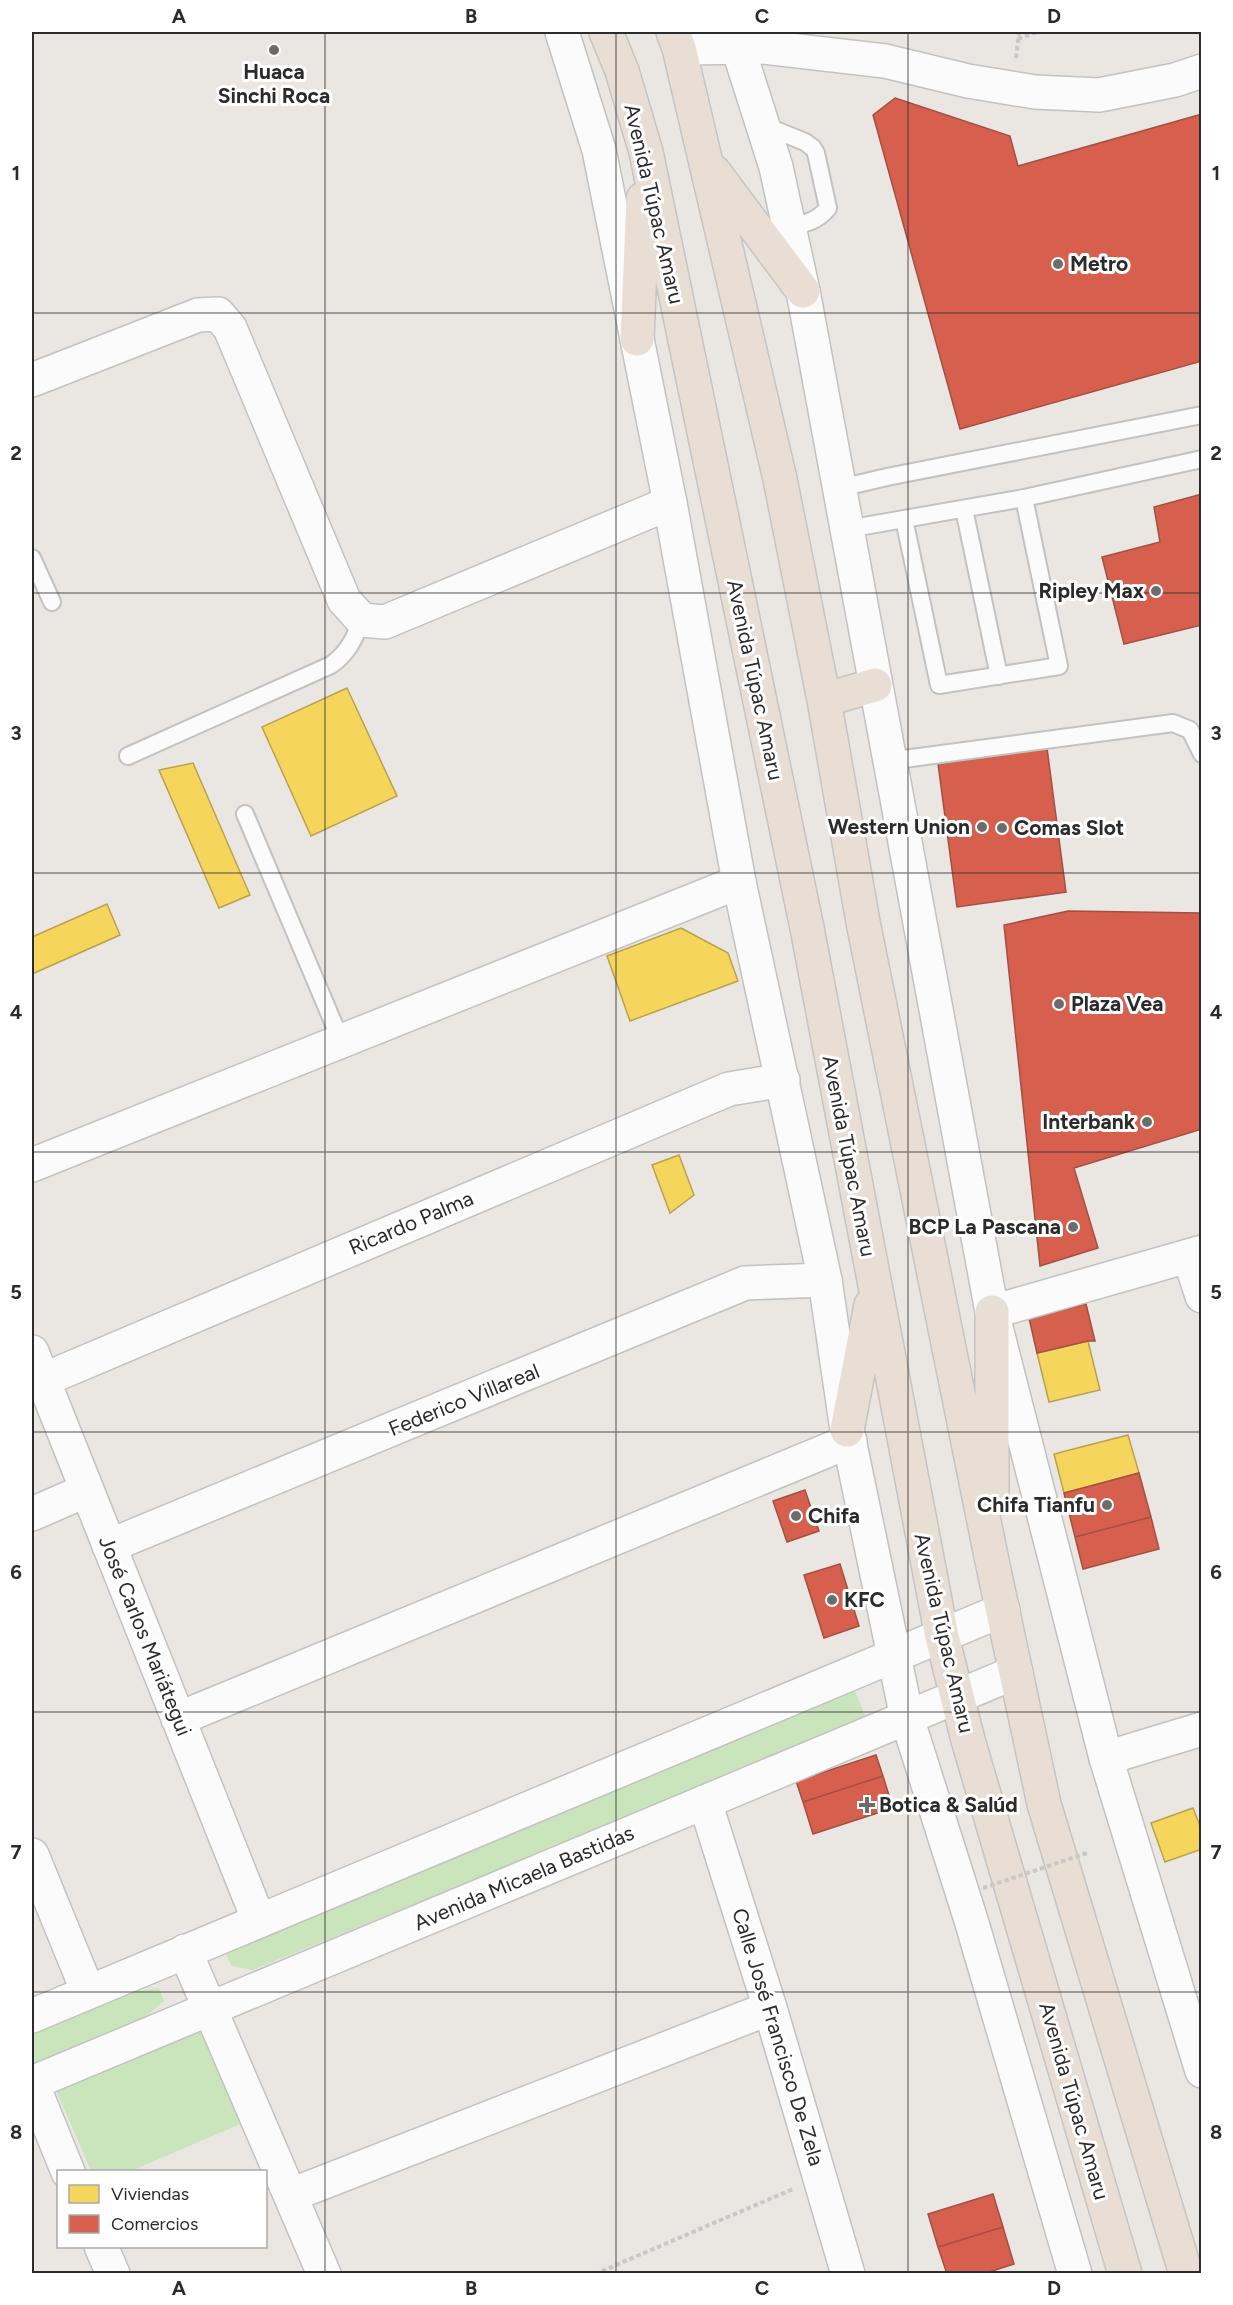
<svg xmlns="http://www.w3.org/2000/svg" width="1233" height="2305" font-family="Figtree,sans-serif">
	<rect width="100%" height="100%" fill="#eae6e2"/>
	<path fill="#cae4bb" d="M854,1689l13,31 -615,250 -20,-4 -6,-11 20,-15z
		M159,1988l5,13 -23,20 -109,44v-32l99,-41z
		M202,2015l45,106 -116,50h-40l-39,-90z"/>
	<path fill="#f6d55c" stroke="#b9a24d" stroke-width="1.5" d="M347,688l50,108 -86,40 -49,-109z
		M193,763l57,132 -31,13 -60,-138z
		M107,904l13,31 -88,39v-37z
		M681,928l47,25 10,28 -108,40 -23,-65z
		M679,1155l15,40 -24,18 -18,-48z
		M1088,1341l12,49 -51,12 -12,-49z
		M1128,1435l11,38 -75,20 -10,-39z
		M1193,1808l9,23v18l-37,13 -14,-39z"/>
	<path fill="#d6604d" stroke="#a35043" stroke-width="1.5" d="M895,98l115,38 8,30 184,-52v247l-242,68 -87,-314z
		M1202,494v131l-78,19 -22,-87 58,-15 -6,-35z
		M1047,748l19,144 -109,15 -19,-143z
		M1068,911l134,2v216l-128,39 24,80 -58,18 -36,-341z
		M1086,1304l9,37h-7l-51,12 -8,-35z
		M1139,1473l12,44 -76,20 -11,-44z
		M805,1490l14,41 -32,11 -14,-41z
		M1151,1517l8,32 -76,20 -8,-32z
		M840,1564l19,62 -35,12 -20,-63z
		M876,1755l7,21 -80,26 -7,-21z
		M883,1776l10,32 -80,26 -10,-32z
		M993,2194l10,33 -65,20 -10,-33z
		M1003,2227l11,37 -31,10h-36l-9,-27z"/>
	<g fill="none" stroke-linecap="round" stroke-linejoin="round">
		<defs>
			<path id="lane" d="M763,125l42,17 8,6 3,5 12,55c-10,13 -24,16 -39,19
				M840,488l47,-11 315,-62
				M964,509l35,167
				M904,519l35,166 120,-19 -35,-168
				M847,529l177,-31 178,-39
				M32,558l20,44
				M128,756l203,-91c17,-12 23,-26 31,-45
				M889,761l284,-38 17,7 12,24
				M245,814l96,227"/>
			<path id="street" d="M679,48l84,-1 122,14 83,20 67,11 64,3 76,-15 27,-9
				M32,380l166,-65 20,-1 12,14 114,272 18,20 23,2 285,-119
				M32,1165l707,-283
				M1189,1256l13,40
				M32,1352l227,569
				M43,1380l686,-291 54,-9
				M32,1514l55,-24
				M109,1546l636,-263 80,-3
				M178,1719l672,-278
				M1106,1758l96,-29
				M705,1802l65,206 78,266
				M32,1855l56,137
				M32,2083l36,89
				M291,2195l479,-187
				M101,2246l12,28"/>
			<path id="secondary" d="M562,32l37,118 71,353 69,379 86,398 22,150 60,288 64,202 104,354
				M733,32l43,135 27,124 189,1021 114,446 96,313
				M992,1312l210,-60
				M185,1951l139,323
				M32,2016l971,-406
				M32,2083l984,-411"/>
			<path id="highway" d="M606,32l16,39 24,81 161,776 135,709 26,103 157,534
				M673,32l6,16 101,431 44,221 39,222 129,639 52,243 142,470
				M714,172l89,119
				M637,339l6,-140
				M824,700l51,-15
				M847,1430l24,-125
				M992,1490v-178"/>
		</defs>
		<use href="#lane" stroke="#c3c2c2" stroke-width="20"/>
		<use href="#street" stroke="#c3c2c2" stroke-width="36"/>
		<use href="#secondary" stroke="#c3c2c2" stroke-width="36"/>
		<use href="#highway" stroke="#c5c4c2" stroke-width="36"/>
		<path stroke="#c8c8c7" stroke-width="4" stroke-dasharray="4.5 3" stroke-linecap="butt" d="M1018,39l19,-7
			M1016,58l3,-26
			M595,2274l198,-85"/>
		<use href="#lane" stroke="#fcfbfb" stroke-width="16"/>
		<use href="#street" stroke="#fcfbfb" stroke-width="33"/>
		<use href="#secondary" stroke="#fcfbfb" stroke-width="33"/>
		<use href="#highway" stroke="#e9ded4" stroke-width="33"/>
		<path stroke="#c8c8c7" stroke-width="4" stroke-dasharray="4.5 3" stroke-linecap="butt" d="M983,1888l104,-35"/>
	</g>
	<path fill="none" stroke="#2b2b2b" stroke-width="1.5" stroke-opacity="0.55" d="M325,32v2242M616,32v2242M908,32v2242M32,313h1170M32,593h1170M32,873h1170M32,1152h1170M32,1432h1170M32,1712h1170M32,1992h1170"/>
	<g fill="#6e6c6b" stroke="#fff" stroke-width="2">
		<circle cx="274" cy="50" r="6"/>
		<circle cx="1058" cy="264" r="6"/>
		<circle cx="1156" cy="591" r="6"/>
		<circle cx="982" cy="827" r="6"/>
		<circle cx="1002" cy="828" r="6"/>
		<circle cx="1059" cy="1004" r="6"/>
		<circle cx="1147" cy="1122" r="6"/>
		<circle cx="1073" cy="1227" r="6"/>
		<circle cx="1107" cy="1505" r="6"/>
		<circle cx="796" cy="1516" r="6"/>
		<circle cx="832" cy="1600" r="6"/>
		<path d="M864 1796h6v6h6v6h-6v6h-6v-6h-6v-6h6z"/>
	</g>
	<g text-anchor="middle" stroke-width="6" stroke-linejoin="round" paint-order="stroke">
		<g font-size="21" font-weight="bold" fill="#2b2b2b" stroke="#fff" text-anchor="start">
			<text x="274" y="79" text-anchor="middle">Huaca<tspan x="274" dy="24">Sinchi Roca</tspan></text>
			<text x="1070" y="271">Metro</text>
			<text x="1144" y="598" text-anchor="end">Ripley Max</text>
			<text x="970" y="834" text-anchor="end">Western Union</text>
			<text x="1014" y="835">Comas Slot</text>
			<text x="1071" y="1011">Plaza Vea</text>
			<text x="1135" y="1129" text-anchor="end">Interbank</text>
			<text x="1061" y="1234" text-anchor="end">BCP La Pascana</text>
			<text x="1095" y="1512" text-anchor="end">Chifa Tianfu</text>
			<text x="808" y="1523">Chifa</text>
			<text x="844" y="1607">KFC</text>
			<text x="879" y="1812">Botica &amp; Salúd</text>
		</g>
		<g font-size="21" fill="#2b2b2b" stroke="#fff">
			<text transform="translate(654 204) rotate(77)" y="7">Avenida Túpac Amaru</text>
			<text transform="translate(755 680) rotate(78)" y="7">Avenida Túpac Amaru</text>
			<text transform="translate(849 1156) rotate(79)" y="7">Avenida Túpac Amaru</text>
			<text transform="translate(411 1223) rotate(-23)" y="7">Ricardo Palma</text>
			<text transform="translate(464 1400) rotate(-22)" y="7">Federico Villareal</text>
			<text transform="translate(944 1633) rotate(77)" y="7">Avenida Túpac Amaru</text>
			<text transform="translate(145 1636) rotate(68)" y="7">José Carlos Mariátegui</text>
			<text transform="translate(524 1878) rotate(-23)" y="7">Avenida Micaela Bastidas</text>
			<text transform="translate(778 2037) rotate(73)" y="7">Calle José Francisco De Zela</text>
			<text transform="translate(1074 2101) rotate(74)" y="7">Avenida Túpac Amaru</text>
		</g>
	</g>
	<rect width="1233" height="2305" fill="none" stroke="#ffffff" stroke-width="66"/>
	<rect x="57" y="2170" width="210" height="78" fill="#ffffff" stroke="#aaaaaa" stroke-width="1.5"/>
	<rect x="69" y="2185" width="30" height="18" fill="#f6d55c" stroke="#aaaaaa" stroke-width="1.5"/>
	<text x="111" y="2200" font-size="18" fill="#2b2b2b">Viviendas</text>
	<rect x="69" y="2215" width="30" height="18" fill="#d6604d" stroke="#aaaaaa" stroke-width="1.5"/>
	<text x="111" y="2230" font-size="18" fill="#2b2b2b">Comercios</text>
	<rect x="33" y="33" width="1167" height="2239" fill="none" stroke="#2b2b2b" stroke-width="2"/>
	<g font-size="20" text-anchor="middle" font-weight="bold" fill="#2b2b2b">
		<text x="179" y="23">A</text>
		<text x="471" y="23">B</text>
		<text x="762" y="23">C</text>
		<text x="1054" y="23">D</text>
		<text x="16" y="180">1</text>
		<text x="1216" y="180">1</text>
		<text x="16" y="460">2</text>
		<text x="1216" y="460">2</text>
		<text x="16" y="740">3</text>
		<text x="1216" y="740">3</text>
		<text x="16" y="1019">4</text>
		<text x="1216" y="1019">4</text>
		<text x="16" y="1299">5</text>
		<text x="1216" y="1299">5</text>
		<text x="16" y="1579">6</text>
		<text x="1216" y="1579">6</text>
		<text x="16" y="1859">7</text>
		<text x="1216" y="1859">7</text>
		<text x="16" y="2139">8</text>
		<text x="1216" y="2139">8</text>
		<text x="179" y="2295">A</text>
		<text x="471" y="2295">B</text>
		<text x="762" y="2295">C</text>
		<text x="1054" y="2295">D</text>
	</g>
</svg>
